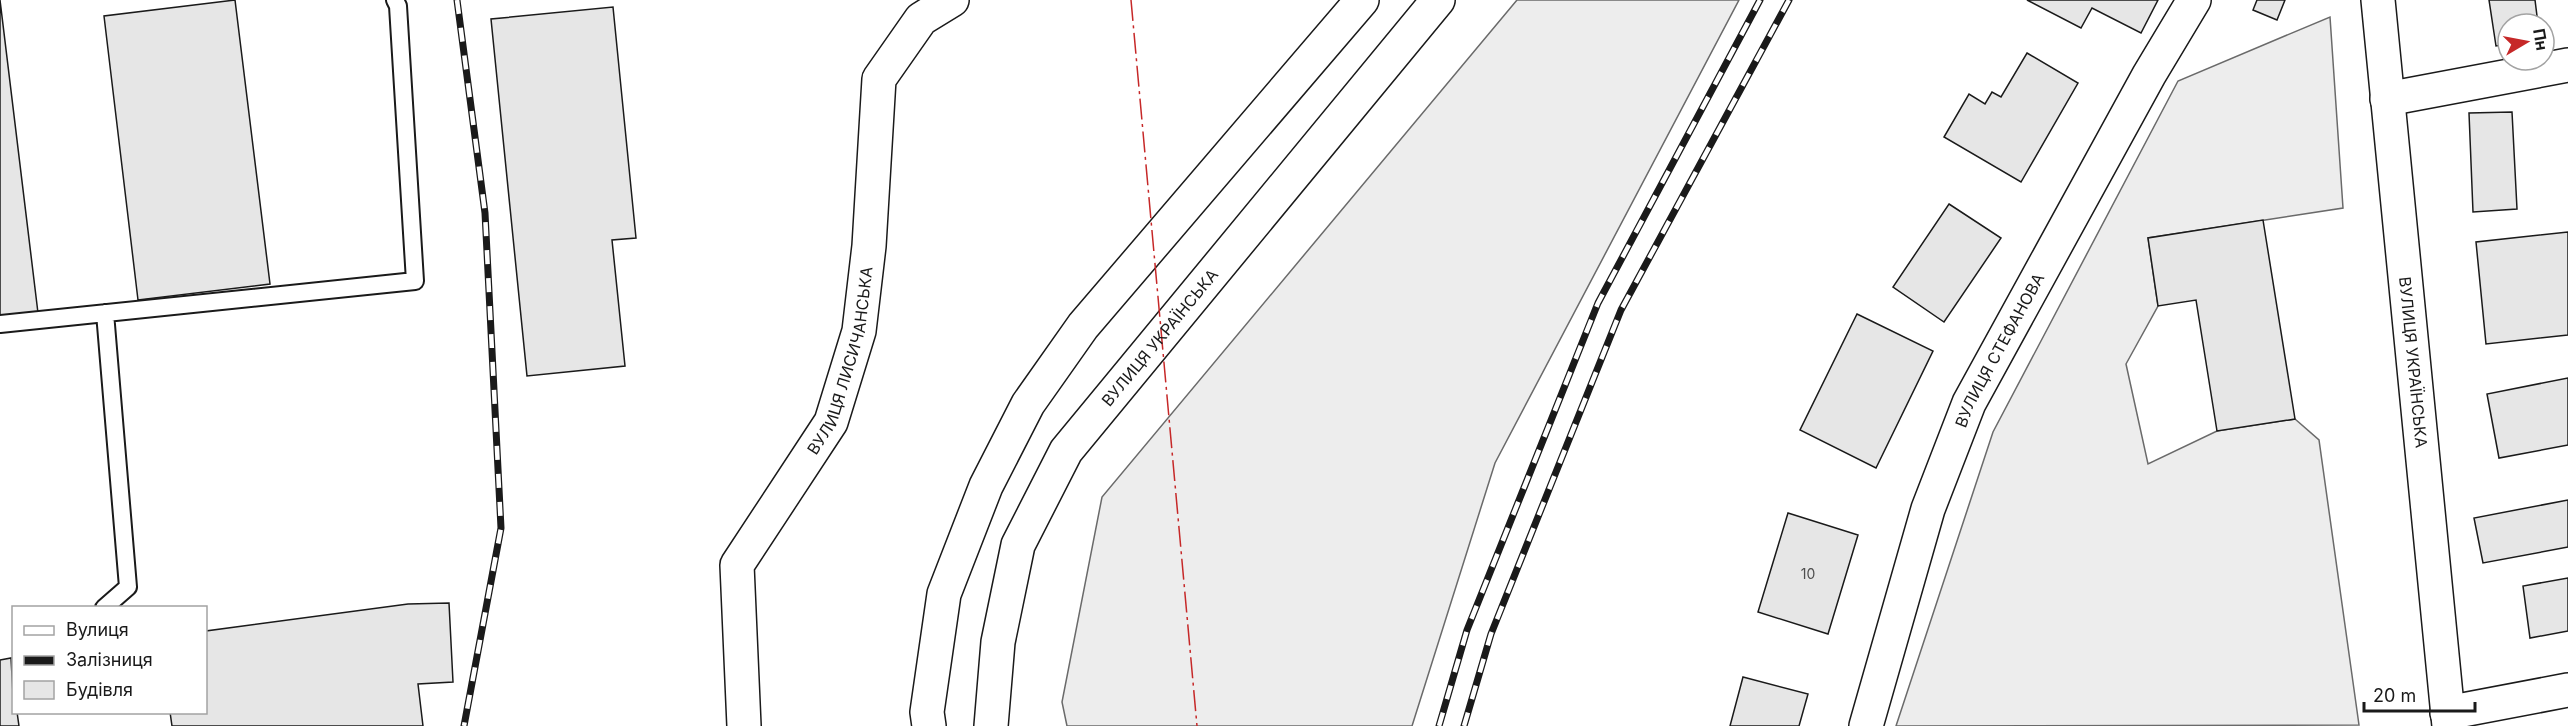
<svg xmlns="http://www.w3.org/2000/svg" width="2568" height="726" font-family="Inter,sans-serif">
	<rect width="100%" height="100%" fill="#fff"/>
	<path fill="#ededed" stroke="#6a6a6a" stroke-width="1.5" d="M1517,0h222l-244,463 -83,263h-345l-5,-24 40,-205z
		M2330,17l13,191 -195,30 10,68 -32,58 22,100 69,-33 78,-12 24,21 40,285 -463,1 97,-294 185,-351z"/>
	<path fill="#e6e6e6" stroke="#1a1a1a" stroke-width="1.5" d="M0,0l38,313 -38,4z
		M235,0l35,284 -132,16 -34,-284z
		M2027,0h131l-17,33 -49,-25 -11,20z
		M2257,0h28l-8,20 -24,-10z
		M2489,0h46l3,24h-30v20l-12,2z
		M613,7l23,231 -24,2 13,126 -98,10 -36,-357z
		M2027,53l51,30 -57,99 -77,-45 25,-43 16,10 7,-12 9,5z
		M2512,112l5,97 -44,3 -4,-99z
		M1949,204l52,34 -57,84 -51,-35z
		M2263,220l32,199 -78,12 -21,-131 -38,6 -10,-68z
		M2568,232v103l-82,9 -10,-102z
		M1857,314l76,37 -57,117 -76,-38z
		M2568,378v67l-69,13 -12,-64z
		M2568,500v47l-85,16 -9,-45z
		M1788,513l70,22 -30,99 -70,-22z
		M2568,578v53l-38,7 -7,-52z
		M449,603l4,79 -35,2 5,42h-251l-2,-14h36v-81l202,-27z
		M11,658l3,54h3l2,14h-19v-66z
		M1743,677l65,17 -9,32h-69z"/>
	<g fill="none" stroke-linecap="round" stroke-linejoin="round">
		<defs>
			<path id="lane" d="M0,324l415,-43 -17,-275 -3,-6
				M104,608l24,-21 -23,-274"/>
			<g id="street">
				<path id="s1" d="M2378,0l71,726"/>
				<path d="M2387,99l181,-34"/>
				<path d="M2447,713l121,-23"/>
				<path id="s2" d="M744,726l-7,-161 94,-143 28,-91 10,-85 10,-167 42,-60 31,-19"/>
				<path id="s3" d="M1866,726l62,-217 41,-106 180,-328 45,-75"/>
			</g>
			<g id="secondary">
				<path d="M929,726l-2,-14 17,-118 42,-108 42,-82 55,-78 279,-326"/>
				<path id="s4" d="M991,726l7,-84 20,-97 48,-94 372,-451"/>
			</g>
		</defs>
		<use href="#lane" stroke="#1a1a1a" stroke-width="20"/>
		<use href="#street" stroke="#1a1a1a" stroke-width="36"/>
		<use href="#secondary" stroke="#1a1a1a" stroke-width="36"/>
		<use href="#lane" stroke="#fff" stroke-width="16"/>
		<use href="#street" stroke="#fff" stroke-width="33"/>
		<use href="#secondary" stroke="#fff" stroke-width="33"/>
		<defs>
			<path id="rail" d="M457,0l28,213 16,315 -37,198
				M1439,726l28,-96 131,-327 162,-303
				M1464,726l27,-92 130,-324 168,-310"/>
		</defs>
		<use href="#rail" stroke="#1a1a1a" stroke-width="7"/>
		<use href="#rail" stroke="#fff" stroke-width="4.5" stroke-dasharray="14" stroke-linecap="butt"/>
		<path stroke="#c62828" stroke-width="1.5" stroke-dasharray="21 4.5 3 4.5" stroke-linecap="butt" d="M1131,0l66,726"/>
	</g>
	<g text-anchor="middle" stroke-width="4.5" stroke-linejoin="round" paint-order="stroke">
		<g font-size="14" fill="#4d4d4d">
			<text x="1808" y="579">10</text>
		</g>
		<g font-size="16" fill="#1a1a1a" stroke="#fff">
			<text dy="6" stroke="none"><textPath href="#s4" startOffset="436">ВУЛИЦЯ УКРАЇНСЬКА</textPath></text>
			<text dy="6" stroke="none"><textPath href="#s3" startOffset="400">ВУЛИЦЯ СТЕФАНОВА</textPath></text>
			<text dy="6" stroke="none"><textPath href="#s2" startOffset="394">ВУЛИЦЯ ЛИСИЧАНСЬКА</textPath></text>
			<text dy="6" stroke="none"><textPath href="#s1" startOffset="364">ВУЛИЦЯ УКРАЇНСЬКА</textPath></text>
		</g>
	</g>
	<rect x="12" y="606" width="195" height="108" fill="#ffffff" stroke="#a3a3a3" stroke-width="1.5"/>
	<rect x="24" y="626" width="30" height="9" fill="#ffffff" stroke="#a3a3a3" stroke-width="1.5"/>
	<text x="66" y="636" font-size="18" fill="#1a1a1a">Вулиця</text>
	<rect x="24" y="656" width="30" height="9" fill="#1a1a1a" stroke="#a3a3a3" stroke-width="1.5"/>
	<text x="66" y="666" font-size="18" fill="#1a1a1a">Залізниця</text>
	<rect x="24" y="681" width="30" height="18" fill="#e6e6e6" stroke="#a3a3a3" stroke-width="1.5"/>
	<text x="66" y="696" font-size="18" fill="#1a1a1a">Будівля</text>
	<g transform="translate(2526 42) rotate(80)"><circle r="28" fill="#ffffff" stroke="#a3a3a3" stroke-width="1.5"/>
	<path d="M0-4.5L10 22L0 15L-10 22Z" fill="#c62828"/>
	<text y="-9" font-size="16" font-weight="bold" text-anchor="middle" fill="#1a1a1a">Пн</text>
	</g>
	<path d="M2364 702v9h111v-9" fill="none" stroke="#1a1a1a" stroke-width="3"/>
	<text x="2373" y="702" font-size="18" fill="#1a1a1a" stroke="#ffffff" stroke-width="4.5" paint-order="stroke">20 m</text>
</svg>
